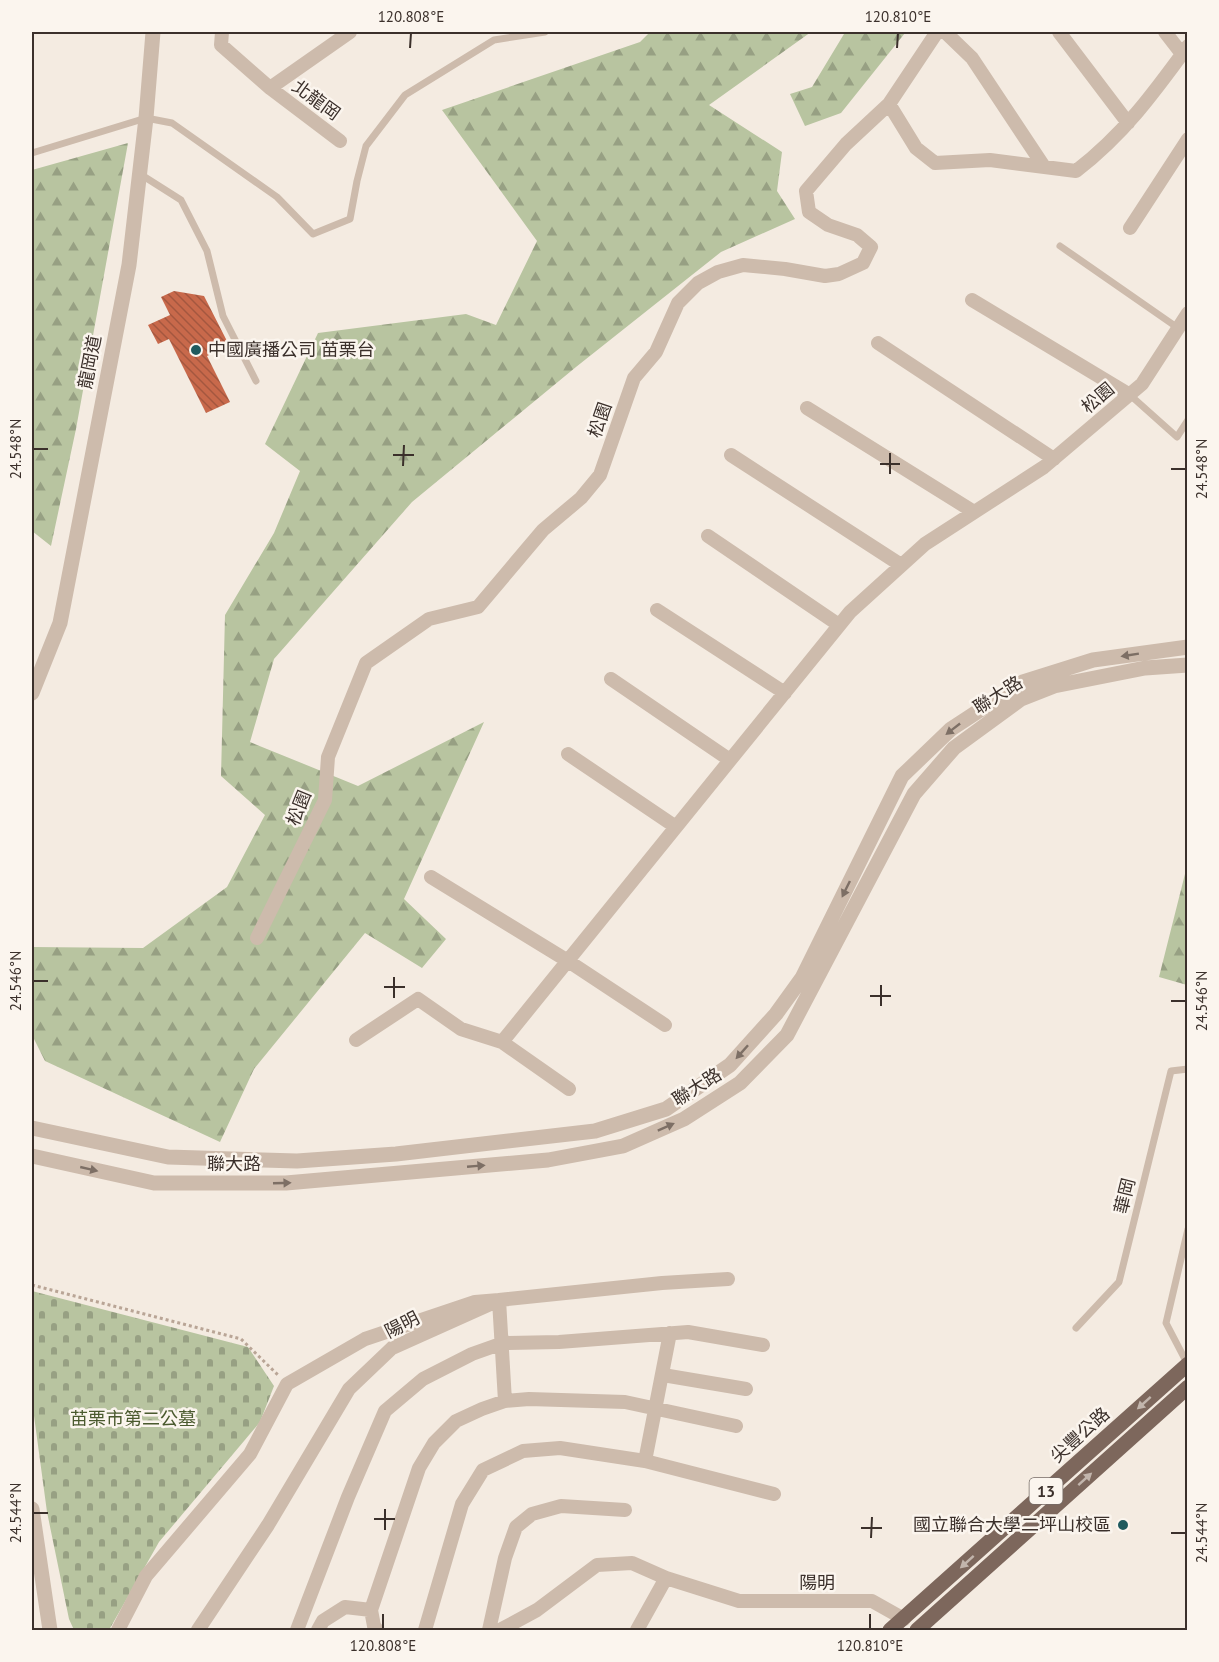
<svg xmlns="http://www.w3.org/2000/svg" width="1219" height="1662" font-family="'PT Sans','Noto Sans TC',sans-serif">
	<defs>
		<pattern id="forest-firs" width="22" height="20" patternUnits="userSpaceOnUse" patternTransform="scale(1.5)"><rect width="22" height="20" fill="#b8c4a0"/><path d="M5 1l3.5 6h-7zM16 11l3.5 6h-7z" fill="#97a083"/></pattern>
		<pattern id="cemetery-stones" width="16" height="16" patternUnits="userSpaceOnUse" patternTransform="scale(1.5)"><rect width="16" height="16" fill="#b8c4a0"/><path d="M2 7V4a2 2 0 0 1 4 0v3zM10 15v-3a2 2 0 0 1 4 0v3z" fill="#97a083"/></pattern>
		<pattern id="building-back-hatch" width="6" height="6" patternUnits="userSpaceOnUse" patternTransform="scale(1.5)"><rect width="6" height="6" fill="#c8694b"/><path d="M-1 5l2 2M0 0l6 6M5-1l2 2" fill="none" stroke="#a4573f"/></pattern>
	</defs>
	<rect width="100%" height="100%" fill="#f4ebe1"/>
	<path fill="url(#forest-firs)" d="M650,32h161l-102,73 73,47 -5,39 18,28 -74,33 -145,115 -164,135 -138,157 -24,83 108,44 126,-64 -80,177 42,40 -24,29 -57,-35 -111,136 -34,73 -175,-81 -13,-26v-88l111,1 84,-61 38,-72 -44,-39 4,-161 49,-82 26,-62 -35,-27 53,-111 148,-19 30,11 41,-84 -95,-131 198,-68z
		M839,32l66,1 -64,80 -36,13 -15,-32 22,-7 32,-53z
		M128,143l-52,286 -25,117 -19,-15v-361z
		M1187,866v119l-28,-8z"/>
	<path fill="url(#cemetery-stones)" d="M32,1291l216,56 26,39 -14,36 -101,120 -50,88h-35l-5,-11 -22,-107 -15,-111z"/>
	<path fill="url(#building-back-hatch)" d="M174,291l30,5 25,49 -22,11 23,46 -24,11 -37,-74 -11,5 -10,-19 22,-10 -9,-18z"/>
	<g fill="none" stroke-linecap="round" stroke-linejoin="round">
		<path stroke="#b9a596" stroke-width="3" stroke-dasharray="3 3" stroke-linecap="butt" d="M32,1285l209,54 37,36"/>
		<path stroke="#cdbbac" stroke-width="7" d="M32,153l114,-35 26,5 105,74 36,37 37,-15 7,-38 9,-35 39,-51 89,-55 51,-8
			M140,174l41,26 26,51 16,65 33,65
			M1060,246l118,82
			M1130,395l47,42 11,-17
			M1188,1229l-22,94 22,42
			M1076,1328l43,-46 52,-211 17,-2"/>
		<path stroke="#cdbbac" stroke-width="14" d="M222,32l-1,13 49,43 70,53
			M945,32l27,26 71,107
			M1059,32l69,91
			M1165,32l17,22
			M270,88l80,-56
			M889,104l27,44 19,15 55,-3 86,11c47,-36 77,-77 112,-125
			M1130,228l58,-89
			M972,300l158,95
			M878,343l176,116
			M807,408l167,104
			M731,455l170,110
			M708,536l131,89
			M657,610l128,83
			M611,679l119,81
			M568,754l108,73
			M431,877l137,84 97,64
			M257,938l68,-138 3,-43 38,-94 63,-44 49,-12 65,-77 38,-32 19,-23 34,-97 22,-26 22,-49 20,-20 20,-11 25,-7 42,4 40,7 14,-2 24,-11 8,-16 -14,-12 -29,-10 -19,-13 -3,-21 40,-47 43,-40 48,-72
			M356,1040l62,-41 43,30 41,13 67,47
			M502,1042l348,-430 75,-68 119,-77 98,-83 46,-71
			M663,1375l83,14
			M645,1461l25,-128
			M118,1630l28,-54 104,-122 37,-70 78,-45 110,-37 24,-2 6,101
			M198,1630l70,-105 81,-136 43,-41 107,-48 163,-17 66,-4
			M297,1630l51,-133 37,-86 38,-32 49,-25 31,-11 56,-1 129,-10 75,13
			M318,1630l5,-9 22,-14 26,3
			M377,1630l-3,-4 -3,-16 48,-142 15,-25 22,-22 26,-12 23,-8 24,-2 96,3 111,24
			M425,1630l37,-126 21,-34 40,-19 37,-3 85,13 129,33
			M489,1630l16,-72 11,-31 16,-13 29,-8 64,4
			M500,1630l37,-20 60,-45 35,-2 34,15 73,23h133l32,18
			M637,1630l29,-52"/>
		<path stroke="#cdbbac" stroke-width="15" d="M32,693l28,-70 69,-358 17,-147 7,-86
			M32,1128l136,29 129,4 99,-7 199,-23 71,-22 64,-44 46,-51 26,-36 100,-202 49,-47 72,-47 70,-22 95,-13
			M32,1156l122,27h132l262,-23 75,-14 61,-27 56,-36 47,-48 127,-241 40,-46 67,-49 33,-13 91,-18 43,-3
			M32,1509l18,121"/>
		<path stroke="#7d675c" stroke-width="15" d="M890,1630l298,-266
			M917,1630l271,-243"/>
	</g>
	<defs><path id="oneway-solid" d="M-6-.8H1V-3.2L6.5 0L1 3.2V.8H-6Z" transform="scale(1.5)"/></defs>
	<g fill="#7d6f65">
		<use href="#oneway-solid" transform="translate(1130 655) rotate(171)"/>
		<use href="#oneway-solid" transform="translate(953 729) rotate(142)"/>
		<use href="#oneway-solid" transform="translate(846 889) rotate(116)"/>
		<use href="#oneway-solid" transform="translate(742 1052) rotate(132)"/>
		<use href="#oneway-solid" transform="translate(666 1127) rotate(-24)"/>
		<use href="#oneway-solid" transform="translate(476 1166) rotate(-5)"/>
		<use href="#oneway-solid" transform="translate(89 1169) rotate(13)"/>
		<use href="#oneway-solid" transform="translate(282 1183) rotate(-2)"/>
	</g>
	<g fill="#c2b5ac">
		<use href="#oneway-solid" transform="translate(1144 1403) rotate(138)"/>
		<use href="#oneway-solid" transform="translate(1085 1479) rotate(-42)"/>
		<use href="#oneway-solid" transform="translate(967 1562) rotate(138)"/>
	</g>
	<path fill="none" stroke="#3b302b" stroke-width="2" d="M410,48l1,-15M897,48l1,-15M33,449h15M393,455h21M880,464h20M403,466l1,-21M1171,469h15M890,474v-21M33,981h15M384,987h21M870,996h21M394,998v-21M1171,1001h15M881,1006v-21M33,1513h15M374,1519h21M861,1528h21M385,1530v-21M1171,1533h15M871,1538l1,-21M383,1629v-15M870,1629v-15"/>
	<g fill="#1f5a5e" stroke="#fbf5ee" stroke-width="2">
		<circle cx="196" cy="350" r="6"/>
		<circle cx="1123" cy="1525" r="6"/>
	</g>
	<g text-anchor="middle" stroke-width="5" stroke-linejoin="round" paint-order="stroke">
		<rect fill="#fbf5ee" stroke="#756b66" stroke-width="1.5" x="1029.5" y="1478" width="33" height="26" rx="4.5"/>
		<g font-size="16" font-weight="bold" fill="#3b302b">
			<text x="1046" y="1497">13</text>
		</g>
		<g font-size="18" fill="#3b302b" stroke="#fbf5ee">
			<text transform="translate(316 100) rotate(36)" y="6">北龍岡</text>
			<text transform="translate(90 362) rotate(-79)" y="6">龍岡道</text>
			<text transform="translate(1098 398) rotate(-40)" y="6">松園</text>
			<text transform="translate(600 420) rotate(-71)" y="6">松園</text>
			<text transform="translate(998 695) rotate(-32)" y="6">聯大路</text>
			<text transform="translate(299 808) rotate(-68)" y="6">松園</text>
			<text transform="translate(697 1087) rotate(-32)" y="6">聯大路</text>
			<text x="234" y="1170">聯大路</text>
			<text transform="translate(1125 1196) rotate(-76)" y="6">華岡</text>
			<text transform="translate(402 1325) rotate(-27)" y="6">陽明</text>
			<text transform="translate(1080 1435) rotate(-42)" y="6">尖豐公路</text>
			<text x="817" y="1589">陽明</text>
		</g>
		<g font-size="18" fill="#3b302b" stroke="#fbf5ee" text-anchor="start">
			<text x="208" y="356">中國廣播公司 苗栗台</text>
			<text x="1111" y="1531" text-anchor="end">國立聯合大學二坪山校區</text>
		</g>
		<g font-size="18" fill="#4a5a2e" stroke="#fbf5ee">
			<text x="133" y="1425">苗栗市第二公墓</text>
		</g>
	</g>
	<rect width="1219" height="1662" fill="none" stroke="#fbf5ee" stroke-width="66"/>
	<rect x="33" y="33" width="1153" height="1596" fill="none" stroke="#3b302b" stroke-width="2"/>
	<g font-size="15" text-anchor="middle" fill="#3b302b">
		<text x="411" y="22">120.808°E</text>
		<text x="898" y="22">120.810°E</text>
		<text transform="translate(16 449) rotate(-90)" y="5">24.548°N</text>
		<text transform="translate(1202 469) rotate(-90)" y="5">24.548°N</text>
		<text transform="translate(16 981) rotate(-90)" y="5">24.546°N</text>
		<text transform="translate(1202 1001) rotate(-90)" y="5">24.546°N</text>
		<text transform="translate(16 1513) rotate(-90)" y="5">24.544°N</text>
		<text transform="translate(1202 1533) rotate(-90)" y="5">24.544°N</text>
		<text x="383" y="1651">120.808°E</text>
		<text x="870" y="1651">120.810°E</text>
	</g>
</svg>
